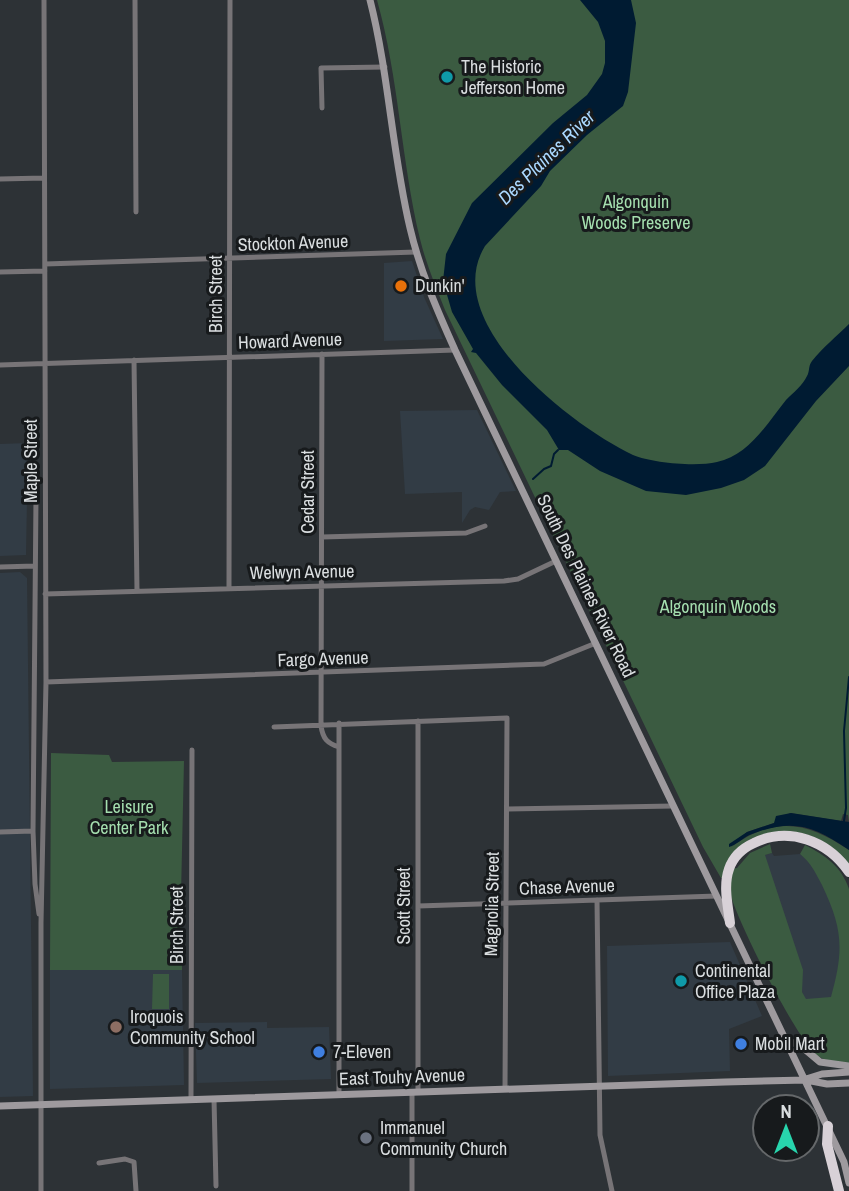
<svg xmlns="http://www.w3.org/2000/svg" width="849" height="1191" font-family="'Archivo Narrow',sans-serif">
	<rect width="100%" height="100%" fill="#2d3236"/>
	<path fill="#323c45" d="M412,261l12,36 19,42 -59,2v-78z
		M477,410l39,81 -16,1 -11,18 -14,-3 -5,3 -8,13v-31l-57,2 -5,-83z
		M28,443l-2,112 -26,1v-112z
		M20,572l7,6 6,518 -33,1v-524z
		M772,853l2,3 26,-2 31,23 16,44 -24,129 -70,-192z
		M730,942l32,74 -33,13 1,42 -122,5 -1,-130z
		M50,970h132l2,115 -134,4z
		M267,1022v6l62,-1 2,52 -134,4 -2,-60z"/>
	<path fill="#3b5b41" d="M377,0h472v822l-1,-7 -5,-1 -2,7 -51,-8 -16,10 -27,9 -16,15c44,-31 75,-26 118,3v15c-21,-29 -59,-42 -92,-28 -5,1 -11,4 -15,8 -8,8 -13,23 -19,33h-2l-18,-31 -258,-537c-9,-23 -19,-46 -25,-71 -19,-79 -21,-161 -43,-239z
		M51,753l58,2 3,7 72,-1 -3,134 1,75h-132z
		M770,844l2,9 -7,2 38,115 -1,22 4,7 25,-2c13,-47 12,-68 -9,-112 -7,-13 -11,-22 -22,-31l5,-9c20,10 37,22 44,44v174c-10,-1 -22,-1 -31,-7 -20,-13 -80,-134 -87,-160 -2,-9 0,-18 1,-27l5,-1 13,-15z
		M153,974h16v35h-17z"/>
	<path fill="#001b32" d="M580,0h51l5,23 -8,69 -5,14 -36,29 -37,36 -9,15 -56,60c-47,77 88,181 148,209 19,8 63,12 84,7 31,-6 50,-38 69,-62 7,-7 17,-15 21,-24 3,-5 1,-10 5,-15 10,-13 25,-25 37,-37v42l-33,35 -51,65 -21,14 -23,8 -35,7 -40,-4 -46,-20 -32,-21h-9l-12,-20 -45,-45 -26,-32 -5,-1 2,-3 -21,-37 -9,-31 3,-27 26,-51 81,-80 34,-28 15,-21 3,-11v-22l-7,-19z
		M791,813l58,9v28c-35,-24 -56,-32 -97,-16 -9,3 -15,11 -23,13v-3l18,-12 27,-9 2,-7z"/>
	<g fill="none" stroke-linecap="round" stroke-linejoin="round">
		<path stroke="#001b32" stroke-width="2" d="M533,479l11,-10 7,-3 3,-12 4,-4
			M844,821l2,-13 -2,-77 5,-54"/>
		<path stroke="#777477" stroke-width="5" d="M135,0l1,212
			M322,108l-1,-40 64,-1
			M0,179l44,-1
			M45,264l371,-12
			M0,272l45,-1
			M322,354l-1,372c2,13 6,17 18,21
			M134,360l3,231
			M0,365l455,-15
			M36,497l-3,334 2,53 4,30
			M322,537l144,-4 19,-7
			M0,567l35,-1
			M229,588l1,-588
			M45,594l459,-13 14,-2 38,-18
			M46,682l498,-18 52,-21
			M418,721v371
			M339,723v372
			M274,727l233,-9 -2,371
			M507,809l166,-3
			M0,832l33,-1
			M597,900l3,235 12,56
			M418,906l299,-10
			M214,1099l2,87
			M191,1100l1,-350
			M99,1163l26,-4 9,3 2,29
			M41,1191v-268l5,-241 -2,-682
			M412,1191v-99"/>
		<path stroke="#9e9a9e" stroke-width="7" d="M370,0c19,75 22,153 40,228 10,43 27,82 45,122l389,812 5,21
			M786,1040l15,6 19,16 29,4
			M806,1079l16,-5 27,-2
			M0,1106l725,-24 81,-2 21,4 22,-1"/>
		<path stroke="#d8d1d7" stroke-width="10" d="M730,923c-2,-17 -7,-37 -1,-54 4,-12 14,-21 25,-26 35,-17 74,-2 95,29
			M828,1126l-1,18 12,47"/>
	</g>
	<g fill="#0f9aa8" stroke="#171a1c" stroke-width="2.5">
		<circle cx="447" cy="77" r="7"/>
		<circle cx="681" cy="981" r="7"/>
	</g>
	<circle fill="#e8710a" stroke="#171a1c" stroke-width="2.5" cx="401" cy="286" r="7"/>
	<circle fill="#8d6e63" stroke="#171a1c" stroke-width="2.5" cx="116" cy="1027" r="7"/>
	<g fill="#3f7fe0" stroke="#171a1c" stroke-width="2.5">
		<circle cx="741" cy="1044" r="7"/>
		<circle cx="319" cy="1052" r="7"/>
	</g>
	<circle fill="#6b7280" stroke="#171a1c" stroke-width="2.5" cx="366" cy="1138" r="7"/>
	<g text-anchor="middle" stroke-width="6" stroke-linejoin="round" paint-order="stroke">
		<g font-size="18" fill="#dadee0" stroke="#171a1c" text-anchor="start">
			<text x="461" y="73">The Historic<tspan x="461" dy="21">Jefferson Home</tspan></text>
			<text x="415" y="292">Dunkin'</text>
			<text x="695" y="977">Continental<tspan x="695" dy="21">Office Plaza</tspan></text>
			<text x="130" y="1023">Iroquois<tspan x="130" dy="21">Community School</tspan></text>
			<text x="755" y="1050">Mobil Mart</text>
			<text x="333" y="1058">7-Eleven</text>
			<text x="380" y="1134">Immanuel<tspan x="380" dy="21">Community Church</tspan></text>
		</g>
		<g font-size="18" fill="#a5dfaf" stroke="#171a1c">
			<text x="636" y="208">Algonquin<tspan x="636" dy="21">Woods Preserve</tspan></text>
			<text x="718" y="613">Algonquin Woods</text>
			<text x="129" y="813">Leisure<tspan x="129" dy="21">Center Park</tspan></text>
		</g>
		<g font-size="18" fill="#dadee0" stroke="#171a1c">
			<text transform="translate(293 243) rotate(-2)" y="6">Stockton Avenue</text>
			<text transform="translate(216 294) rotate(-90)" y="6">Birch Street</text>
			<text transform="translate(290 341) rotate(-2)" y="6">Howard Avenue</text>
			<text transform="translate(31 461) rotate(-90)" y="6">Maple Street</text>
			<text transform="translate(308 492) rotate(-90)" y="6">Cedar Street</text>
			<text transform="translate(302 572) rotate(-1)" y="6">Welwyn Avenue</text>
			<text transform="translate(586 586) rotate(64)" y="6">South Des Plaines River Road</text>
			<text transform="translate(323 659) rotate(-2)" y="6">Fargo Avenue</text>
			<text transform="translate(567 887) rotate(-2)" y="6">Chase Avenue</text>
			<text transform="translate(492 904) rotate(-89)" y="6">Magnolia Street</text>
			<text transform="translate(404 906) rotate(-90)" y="6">Scott Street</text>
			<text transform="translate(177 925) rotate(-90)" y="6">Birch Street</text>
			<text transform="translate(402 1077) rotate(-2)" y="6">East Touhy Avenue</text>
		</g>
		<g font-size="19" font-style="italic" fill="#abd9ff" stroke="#171a1c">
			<text transform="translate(546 157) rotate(-44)" y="7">Des Plaines River</text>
		</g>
	</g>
	<g transform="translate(786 1128)"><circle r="33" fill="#171a1c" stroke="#65686a" stroke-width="2"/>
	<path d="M0-5L12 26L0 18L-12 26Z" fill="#28d5ad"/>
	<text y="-10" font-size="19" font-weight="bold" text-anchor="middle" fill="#dadee0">N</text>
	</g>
</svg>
